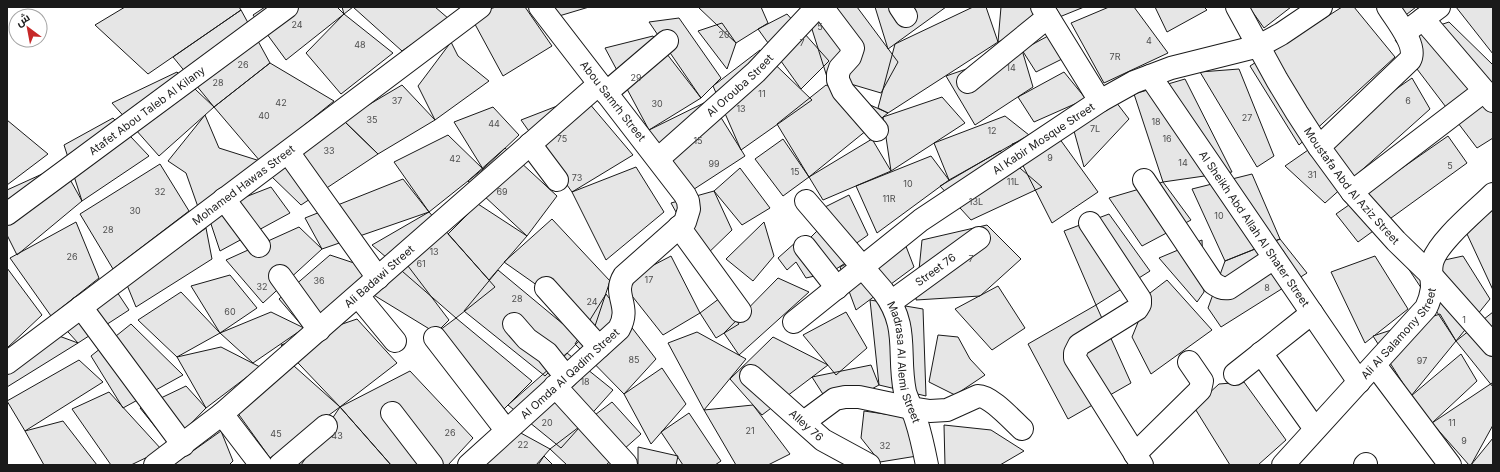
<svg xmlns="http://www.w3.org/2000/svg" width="1500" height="472" font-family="Inter,Cairo,sans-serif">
	<rect width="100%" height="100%" fill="#fff"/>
	<path fill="#e6e6e6" stroke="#1a1a1a" d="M125,7h114l2,3 -93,64 -53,-49z
		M265,7h72l7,7 -58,46 -33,-45z
		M342,7h11l-9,7z
		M353,7h82l14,12 -47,32z
		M496,7h29l27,39 -49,30 -33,-61z
		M543,7h46l-40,12z
		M698,7h63l7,16 -32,20z
		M805,7h52l41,55 -17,31 -54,-16z
		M875,7h71l-58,42z
		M973,7h13l12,35 -110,71 -10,-5 17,-64z
		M1001,7h83l-86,35z
		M1109,7h25l34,46 -64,30 -33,-60z
		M1155,7h49l3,3 -40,22z
		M1249,7h42l-27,21z
		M1342,7h12l41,50 -96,88 -49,-79z
		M1395,7h21l-14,11z
		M1456,7h37v47z
		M241,10l29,53 -56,44 -41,-50z
		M344,14l49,39 -52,41 -35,-41z
		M787,14l42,47 -28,28 -43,-60z
		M679,18l42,60 -20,20 -52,-76z
		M1449,22l44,43v73l-16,10 -82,-108z
		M722,23l14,20 -9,26 -29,-38z
		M653,36l48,62 -52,32 -44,-82z
		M1048,36l14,23 -26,13 -14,-22z
		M451,42l7,14 31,25 -54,39 -17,-34z
		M760,50l52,50 -71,50 -28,-64z
		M1022,50l11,37 -58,38 -29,-49z
		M270,63l64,38 -74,60 -46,-54z
		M1239,69l35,87 -17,11 -57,-95z
		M177,72l37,35 -55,49 -47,-53z
		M1064,72l22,27 -52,23 -16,-25z
		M1412,78l18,31 -105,94 -40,-37z
		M1185,79l47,93 -69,10 -29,-88z
		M402,85l33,35 -57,34 -35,-34z
		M826,85l62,28 -79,64 -32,-53z
		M583,96l50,59 -61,37 -51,-72z
		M942,97l23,26 -74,48 -8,-54z
		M710,100l35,56 -60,39 -36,-65z
		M1116,102l13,17 -45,48 -10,-36z
		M493,107l26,28 -36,34 -29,-47z
		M205,115l14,33 41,13 -62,46 -12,-34 -18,-12z
		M1005,116l24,19 -80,45 -15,-37z
		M113,118l36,38 -67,45 -18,-56z
		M7,120l41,34 -41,31z
		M343,120l35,34 -77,51 -30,-29z
		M1054,131l44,61 -46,31 -40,-79z
		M448,135l35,34 -54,43 -35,-50z
		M1448,136l19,27 -109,79 -22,-28z
		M783,139l26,38 -26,19 -28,-37z
		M872,139l19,32 -68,29 -14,-23z
		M505,148l52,48 -30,40 -59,-55z
		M1000,151l42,36 -71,33 -31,-34z
		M931,156l18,24 -72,53 -21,-47z
		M160,164l29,47 -76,58 -33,-55z
		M62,165l20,36 -65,54 -10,-20v-45z
		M636,167l28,45 -58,48 -34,-68z
		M740,168l30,40 -28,17 -28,-34z
		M1252,174l28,65 -55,22 -33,-72z
		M403,179l26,33 -107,37 -17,-31z
		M1163,182l28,38 -49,26 -33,-48z
		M271,187l19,26 -70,38 -13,-39z
		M714,191l18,39 -30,29 -31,-56z
		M849,195l19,40 -17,12 -26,-40z
		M478,204l49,32 -38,44 -41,-46z
		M1493,209v81l-26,-56z
		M429,212l66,75 -39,31 -84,-73z
		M1109,214l41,57 -54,34 -32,-74z
		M552,219l58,62 -15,45 -91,-64z
		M76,222l23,56 -48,38 -41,-58z
		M764,222l10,34 -21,25 -27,-22z
		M987,225l34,34 -41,37 -64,4 6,-60z
		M299,227l23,22 -59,54 -37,-43z
		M821,227l29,33 -17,11 -24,-32z
		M206,228l6,31 -76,48 -9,-22z
		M902,236l12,31 -58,43 -16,-43z
		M1280,239l27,34 -86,54 -13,-19 17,-47z
		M1202,240l2,52 -7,10 -38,-44z
		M796,242l23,33 -13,3 -10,-16 -9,8 -9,-12z
		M330,255l42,14 -68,59 -25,-29z
		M671,256l29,57 -37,22 -42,-53z
		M1375,256l33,53 -43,34 -34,-71z
		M1463,256l27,43 -34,42 -48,-73z
		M408,266l41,54 -13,13 -64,-39z
		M7,268l35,47 -35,33z
		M498,270l83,69 -36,37 -81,-65z
		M230,275l27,33 -37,25 -29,-47z
		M107,277l22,33 -51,33 -18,-20z
		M778,278l31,14 -70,63 -15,-22z
		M1167,280l45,50 -61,44 -19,-37 18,-44z
		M998,286l27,42 -33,22 -37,-41z
		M181,292l39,41 -43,24 -39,-37z
		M606,294l50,65 -32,35 -49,-50z
		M720,298l19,26 -23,14 -16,-25z
		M870,300l53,9 3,87 -47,-11z
		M1096,305l35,78 -63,36 -40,-75z
		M271,312l33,16 -51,35 -33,-30z
		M846,312l21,36 -31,27 -33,-40z
		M1493,312v75l-37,-46z
		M1440,314l16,27 -45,55 -38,-60z
		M456,318l76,63 -30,30 -66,-78z
		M357,319l40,44 -57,44 -59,-62z
		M131,324l52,51 -60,33 -32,-52z
		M697,332l49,27 -42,51 -36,-67z
		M938,335l20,2 12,22 15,16 -30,20 -26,-13z
		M59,336l19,7 -71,44v-12z
		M773,337l55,28 -66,50 -32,-36z
		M221,347l39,20 -54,41 -29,-51z
		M567,353l46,37 -52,58 -53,-43z
		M1461,354l16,27 -45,42 -21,-27z
		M79,360l24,22 -78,49 -18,-30z
		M871,365l8,20 -46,25 -21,-33z
		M294,366l46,41 -70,51 -33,-46z
		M662,368l24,36 -35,40 -27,-50z
		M410,371l63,67 -25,27h-57l-51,-58z
		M1244,382l42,58 -28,25h-28l-36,-58 25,-23z
		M1492,383l1,2v40l-22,40h-2l-37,-42z
		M186,386l20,22 -36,37 -30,-37z
		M109,392l53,58 -31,15h-20l-39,-56z
		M612,402l29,32 -35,31h-39l-17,-16z
		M753,405l37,49 -22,11h-32l-32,-55z
		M340,407l51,58h-90z
		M864,411l48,7 5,38 -37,6 -19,-24z
		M689,413l32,48 -6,4h-32l-22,-33z
		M63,421l34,44h-53l-19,-34z
		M944,425l47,5 33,21 -24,14h-55z
		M221,431l12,30 -4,4h-56z
		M519,432l31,17 -14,16h-53z
		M1493,438v27h-22z
		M638,447l40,9 -2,9h-38z
		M544,456l9,9h-15z"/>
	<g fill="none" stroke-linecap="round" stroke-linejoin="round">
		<defs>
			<g id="street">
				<path d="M822,7l31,41 -3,9 -10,11 -2,6v6l5,11 34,39"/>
				<path d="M900,7l6,9"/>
				<path d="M1042,7l58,94"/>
				<path id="s1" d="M1237,7l40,73 20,33 22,34 33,45 44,49 35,34 62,70"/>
				<path d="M1423,19l70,82"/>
				<path d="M1411,28l28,-21"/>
				<path id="s2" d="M1150,76l209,306"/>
				<path d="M968,82l80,-65"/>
				<path d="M606,93l61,-52"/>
				<path d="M530,144l27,36"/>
				<path d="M1319,147l91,-87c8,-14 -14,-40 -22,-53"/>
				<path d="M288,152l90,126"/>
				<path id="s3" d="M658,159l98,-87 61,-65"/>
				<path d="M1144,180l69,103c6,4 9,6 16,5l45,-30"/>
				<path d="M1352,192l132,-101"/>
				<path d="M224,199l35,47"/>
				<path id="s4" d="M806,201l77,90c27,36 14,62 22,101 3,10 8,18 11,28 5,15 8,30 11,45"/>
				<path id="s5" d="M7,214l280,-207"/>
				<path d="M1090,223l50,76v5l-3,5 -58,36 -4,8v5l67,107"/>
				<path d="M679,227l61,84"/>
				<path d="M805,247l32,41"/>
				<path d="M280,276l39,54"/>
				<path d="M546,288l53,59"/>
				<path d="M358,296l37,45"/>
				<path id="s6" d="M891,302l88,-64"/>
				<path d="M81,307l102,138"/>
				<path id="s7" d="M794,322l127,-102 179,-119 34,-19 37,-14 88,-22 22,-12 40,-27"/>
				<path d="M514,324l13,15 20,14 19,24"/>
				<path d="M435,338l71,92"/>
				<path d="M1261,353l54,76"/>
				<path id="s8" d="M7,363l473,-356"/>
				<path d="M1375,365l75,100"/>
				<path d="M1235,374l77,-61"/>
				<path id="s9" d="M751,376l72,64 46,25"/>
				<path d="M555,386l71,78"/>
				<path d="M392,413l40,52"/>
				<path d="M222,414l39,51"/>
				<path d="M804,422l31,-23 10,-2h14l52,11 19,3 17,-1 31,-14c13,0 34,24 44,33"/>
				<path d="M1135,454l65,-64 2,-9 -13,-19"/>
				<path id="s10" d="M155,465l67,-51 377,-330"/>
				<path d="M280,465l46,-39"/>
				<path id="s11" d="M469,465l150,-136c13,-23 -7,-34 5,-53l61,-54 4,-13 -1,-8 -3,-6 -145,-188"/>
				<path id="s12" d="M1283,465l143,-157c3,-6 5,-13 6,-20 0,-9 -2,-16 0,-25 5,-21 45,-53 61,-69"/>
				<path d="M1365,465l1,-1"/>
			</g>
		</defs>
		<use href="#street" stroke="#1a1a1a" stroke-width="24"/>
		<use href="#street" stroke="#fff" stroke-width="22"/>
	</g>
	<g text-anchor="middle" stroke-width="3" stroke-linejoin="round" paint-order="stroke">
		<g font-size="9" fill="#4d4d4d">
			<text x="297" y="28">24</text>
			<text x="820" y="30">5</text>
			<text x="724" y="38">20</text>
			<text x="1149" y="44">4</text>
			<text x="802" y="46">7</text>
			<text x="360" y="48">48</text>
			<text x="1115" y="60">7R</text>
			<text x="243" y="68">26</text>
			<text x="1011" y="71">14</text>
			<text x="636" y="81">29</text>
			<text x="218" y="86">28</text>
			<text x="762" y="97">11</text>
			<text x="397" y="104">37</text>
			<text x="1408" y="104">6</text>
			<text x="281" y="106">42</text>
			<text x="657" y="107">30</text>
			<text x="741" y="112">13</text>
			<text x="264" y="119">40</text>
			<text x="1247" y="121">27</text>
			<text x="372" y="123">35</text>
			<text x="1156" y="125">18</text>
			<text x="494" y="127">44</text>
			<text x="1095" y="132">7L</text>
			<text x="992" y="134">12</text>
			<text x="562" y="142">75</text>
			<text x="1167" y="142">16</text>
			<text x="698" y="144">15</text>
			<text x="329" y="154">33</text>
			<text x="1050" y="161">9</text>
			<text x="455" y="162">42</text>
			<text x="1183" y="166">14</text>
			<text x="714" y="167">99</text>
			<text x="1450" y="169">5</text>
			<text x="795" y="175">15</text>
			<text x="1312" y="178">31</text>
			<text x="577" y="181">73</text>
			<text x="1013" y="185">11L</text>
			<text x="908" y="187">10</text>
			<text x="160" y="195">32</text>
			<text x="502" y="195">69</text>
			<text x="889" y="202">11R</text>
			<text x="976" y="205">13L</text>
			<text x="135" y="214">30</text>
			<text x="1219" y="219">10</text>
			<text x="108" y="233">28</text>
			<text x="434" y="255">13</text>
			<text x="72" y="260">26</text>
			<text x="971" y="262">7</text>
			<text x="421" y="267">61</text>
			<text x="649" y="283">17</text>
			<text x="319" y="284">36</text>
			<text x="262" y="290">32</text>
			<text x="1267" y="291">8</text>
			<text x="517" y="302">28</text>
			<text x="592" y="305">24</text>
			<text x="230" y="315">60</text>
			<text x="1464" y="323">1</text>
			<text x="634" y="363">85</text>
			<text x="1422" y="364">97</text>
			<text x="585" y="385">18</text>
			<text x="547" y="426">20</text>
			<text x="1452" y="426">11</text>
			<text x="750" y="434">21</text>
			<text x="450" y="436">26</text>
			<text x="276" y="437">45</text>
			<text x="337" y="439">43</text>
			<text x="1464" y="444">9</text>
			<text x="523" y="448">22</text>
			<text x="885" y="449">32</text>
		</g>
		<g font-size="11" fill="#1a1a1a" stroke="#fff">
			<text dy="4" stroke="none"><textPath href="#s3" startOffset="110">Al Orouba Street</textPath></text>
			<text transform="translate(613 101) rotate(52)" y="4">Abou Samrh Street</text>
			<text dy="4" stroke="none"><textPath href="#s5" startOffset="174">Atafet Abou Taleb Al Kilany</textPath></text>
			<text dy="4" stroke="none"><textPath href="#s7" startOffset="310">Al Kabir Mosque Street</textPath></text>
			<text dy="4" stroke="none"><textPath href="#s8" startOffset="296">Mohamed Hawas Street</textPath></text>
			<text dy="4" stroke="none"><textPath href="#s1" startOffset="213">Moustafa Abd Al Aziz Street</textPath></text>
			<text dy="4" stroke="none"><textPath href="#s2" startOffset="185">Al Sheikh Abd Allah Al Shater Street</textPath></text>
			<text dy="4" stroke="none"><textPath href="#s6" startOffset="55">Street 76</textPath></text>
			<text dy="4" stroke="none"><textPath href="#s10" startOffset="293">Ali Badawi Street</textPath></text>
			<text dy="4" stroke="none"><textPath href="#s12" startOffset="176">Ali Al Salamony Street</textPath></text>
			<text dy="4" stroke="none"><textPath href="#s4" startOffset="194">Madrasa Al Alemi Street</textPath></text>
			<text dy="4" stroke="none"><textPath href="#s11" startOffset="136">Al Omda Al Qadim Street</textPath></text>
			<text dy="4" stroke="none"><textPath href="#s9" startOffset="74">Alley 76</textPath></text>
		</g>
	</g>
	<rect width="1500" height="472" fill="none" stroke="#1a1a1a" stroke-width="16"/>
	<g transform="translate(28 28) rotate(328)"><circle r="19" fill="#ffffff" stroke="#a3a3a3"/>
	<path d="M0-3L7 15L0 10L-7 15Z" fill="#c62828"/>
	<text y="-6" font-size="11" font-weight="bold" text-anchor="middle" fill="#1a1a1a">ش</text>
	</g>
</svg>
